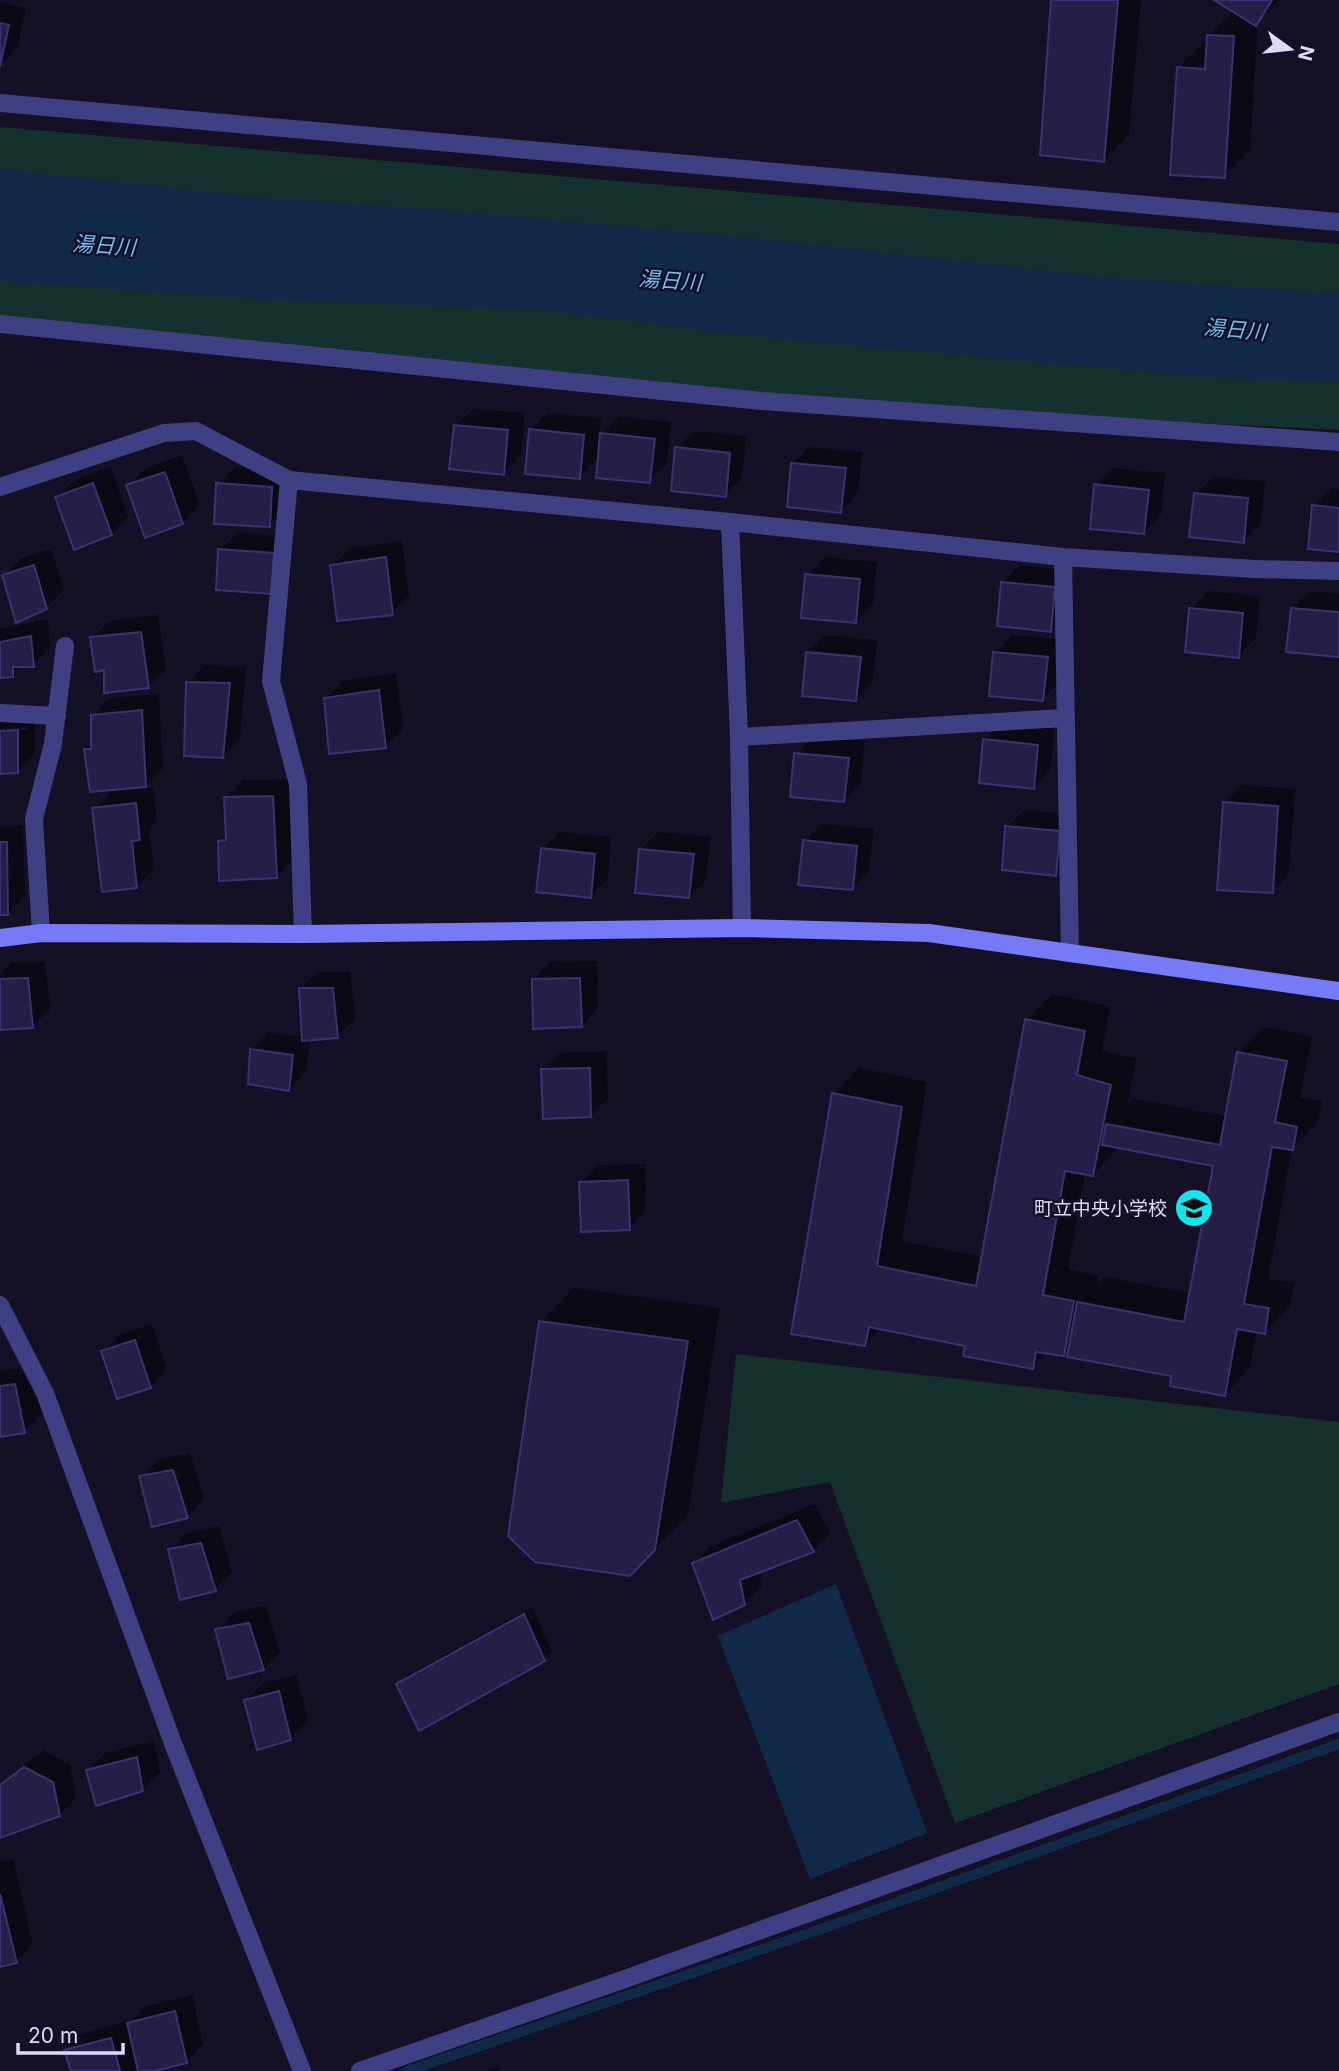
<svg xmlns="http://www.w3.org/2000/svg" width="1339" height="2071" font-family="Inter,'Noto Sans JP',sans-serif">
	<rect width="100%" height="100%" fill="#141127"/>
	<path fill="#15312e" d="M0,127l1339,117v186l-577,-29 -487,-58 -275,-27z
		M736,1354l603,68v262l-384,139 -125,-341 -109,21z"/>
	<path fill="#122a4a" d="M0,169l263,29 166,11 314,28 380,42 216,15v88l-139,-5 -461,-42 -198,-25 -281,-11 -260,-18z
		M836,1584l91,249 -117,46 -92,-243z"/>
	<path fill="#0007" fill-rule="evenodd" d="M1053,0h88l-12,134 -26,26z
		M1217,0h63l-22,21 -8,129 -26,26 -45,-108 25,-26h4l1,-6 25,-26z
		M0,2l26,6 -9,40 -17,17z
		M473,409l52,4 -4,42 -18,18 -48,-47z
		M548,413l53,5 -2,19 20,-20 52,5 -4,42 -18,17 -50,-24 -20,21 -48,-48z
		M694,431l52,5 -4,42 -17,17 -48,-47z
		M810,447l52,5 -4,41 -17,18 -48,-47z
		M182,455l18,50 -18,18 -54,-37 18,-18z
		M111,467l17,50 -17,17 -54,-37 17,-17z
		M235,467l53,3 -2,38 -17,17 -51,-41z
		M1113,468l52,5 -4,42 -17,17 -48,-47z
		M1213,477l52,4 -4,42 -17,18 -48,-47z
		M1332,488l7,1v61l-25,-44z
		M237,533l54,3 -3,39 -68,-25z
		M402,541l7,55 -17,17 -60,-47 18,-18z
		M51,549l13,41 -18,18 -42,-32 17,-18z
		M825,557l52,5 -4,42 -18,18 -48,-47z
		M1020,565l52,6 -4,42 -17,17 -48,-47z
		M1208,591l52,5 -4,42 -18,18 -47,-47z
		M1310,591l29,3v62l-46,-48z
		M158,615l8,54 -18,18 -43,-20 -13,-29 17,-17z
		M48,619l2,29 -17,17h-11l-10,10 -12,1v-47z
		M825,635l52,5 -4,42 -18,18 -48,-47z
		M1013,635l51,5 -4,42 -18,18 -47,-47z
		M205,665l41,2 -6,72 -17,17 -35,-74z
		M396,673l7,56 -18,17 -59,-48 17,-17z
		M159,694l4,74 -20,20 10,-1 4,34 -8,8 5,40 -18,17 -42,-77 21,-21 -29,-39 7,-7v-27l17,-17z
		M35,713v41l-17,17 -18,2v-40l27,-3v-3l-27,2v-13z
		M1002,722l53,6 -5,42 -17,17 -48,-47z
		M814,736l51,5 -4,42 -17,17 -48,-46z
		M289,779l5,80 -18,18 -56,-35 8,-8 -2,-36 17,-18z
		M1242,785l53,4 -6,85 -17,18 -48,-89z
		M1024,810l53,5 -5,41 -17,18 -48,-47z
		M822,824l52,5 -5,42 -17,17 -48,-47z
		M0,826h23l2,70 -17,17h-8z
		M560,832l51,5 -3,42 -18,17 -48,-47z
		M658,832l53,5 -5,42 -17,18 -48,-48z
		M597,961l1,47 -17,18 -48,-46 18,-18z
		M12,962h33l5,47 -18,17 -32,2v-54z
		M318,972h32l5,47 -17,17 -28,3 -4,33 -17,17 -39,-7 2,-33 17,-17 35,5 -4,-48z
		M1052,994l58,12 -8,44 34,9 -9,47 7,-7 93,17 11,-63 26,-26 48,9 -12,61 22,4 -4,22 -26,25 -24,131 26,4 -4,23 -26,26 -7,-1 -7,37 -25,26 -52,-19 -103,-28 -7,7 -16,-2 -15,15 -65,-23 -86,-16 -16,16 -32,-250 26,-26 68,14 -25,159 81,16 43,-237zM1119,1147l96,17 -24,129 -86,-16 -8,8 2,-9 -31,-7 17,-96 8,1z
		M606,1051l2,47 -17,18 -48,-46 17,-17z
		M645,1164l1,47 -17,17 -48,-45 17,-18z
		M574,1288l146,20 -32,207 -58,59 -90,-252z
		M152,1324l15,46 -17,17 -47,-35 18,-18z
		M32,1367l10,47 -18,17 -24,4v-64z
		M190,1453l14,46 -17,17 -46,-39 18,-17z
		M815,1504l15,29 -17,18 -54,20 3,15 -18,17 -50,-40 17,-17z
		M219,1526l13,46 -17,17 -45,-39 17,-17z
		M266,1606l14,46 -17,17 -46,-39 18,-18z
		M532,1607l20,44 -8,9 -146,24 8,-8z
		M296,1675l12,46 -18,18 -44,-39 17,-17z
		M154,1741l6,31 -18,18 -54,-19 17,-18z
		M43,1750l27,15 6,32 -17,18 -59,21v-52z
		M13,1859l20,85 -17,17 -16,4v-103z
		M192,1995l11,49 -17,17 -40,10h-73l-7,-20 17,-17 45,-13v3l18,-18z
		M499,2067l1,4h-17z"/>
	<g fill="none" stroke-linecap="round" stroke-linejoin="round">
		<path stroke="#122a4a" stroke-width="10" d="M407,2071l440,-151 492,-176"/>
	</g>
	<path fill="#251f47" stroke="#3c3271" stroke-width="2" d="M1051,0h67l-14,162 -64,-7z
		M1214,0h58l-16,26z
		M0,23l9,2 -9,42z
		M1207,35l27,1 -9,142 -55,-3 7,-108 28,2z
		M454,425l54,5 -4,45 -55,-6z
		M529,429l55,6 -4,44 -55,-5z
		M600,433l55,6 -5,44 -54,-5z
		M675,447l55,6 -4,44 -55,-6z
		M791,463l55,5 -5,45 -54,-6z
		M165,472l18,52 -38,14 -19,-53z
		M93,483l19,52 -38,15 -19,-53z
		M216,483l56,4 -2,40 -56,-3z
		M1094,484l55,6 -5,44 -54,-5z
		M1194,493l54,5 -4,45 -55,-6z
		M1312,505l27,3v44l-31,-3z
		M218,549l56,4 -2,41 -56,-4z
		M386,557l7,58 -56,6 -7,-56z
		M34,565l13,44 -31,14 -14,-48z
		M805,574l55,5 -4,44 -55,-5z
		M1001,582l54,5 -4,45 -54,-6z
		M1189,608l54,5 -4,45 -54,-6z
		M1291,608l48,4v45l-53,-5z
		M141,632l8,56 -45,5v-23l-9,2 -5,-35z
		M31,636l3,31h-21v10l-13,1v-36z
		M806,652l55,5 -5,44 -54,-5z
		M993,652l55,5 -5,44 -54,-5z
		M186,682l44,1 -7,75 -39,-2z
		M379,690l7,58 -57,6 -5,-56z
		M142,710l4,77 -56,5 -6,-43h7v-34z
		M18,730v43l-18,1v-43z
		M983,739l55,6 -4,44 -55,-6z
		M794,753l55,5 -5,44 -54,-5z
		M273,796l4,82 -58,3 -1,-40 8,-1 -2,-43z
		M1223,802l55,4 -5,87 -56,-3z
		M136,803l4,37 -8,1 5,47 -35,4 -10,-84z
		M1005,826l55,5 -4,45 -54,-6z
		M803,840l54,6 -4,44 -55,-5z
		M0,842h7l1,73h-8z
		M541,848l54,6 -4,44 -55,-6z
		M639,849l55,5 -5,44 -54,-5z
		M28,978l5,50 -33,2v-51z
		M580,978l2,49 -49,2 -1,-50z
		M299,988h34l5,50 -36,3z
		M1025,1019l60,12 -8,44 34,10 -18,91 -28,-5 -22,124 31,6 -10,55 -28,-4 -3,17 -70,-13 2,-10 -96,-19 -4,19 -74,-12 41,-241 70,14 -25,159 99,20z
		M250,1049l43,6 -4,36 -41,-7z
		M1237,1052l50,9 -12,61 22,5 -4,23 -21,-3 -28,157 25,4 -4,26 -28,-5 -12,67 -55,-10 1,-10 -104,-19 10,-55 107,20 29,-156 -111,-21 4,-21 114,21z
		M590,1068l1,49 -48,2 -2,-50z
		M628,1180l2,50 -49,2 -2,-50z
		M539,1321l149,20 -33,209 -25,26 -95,-14 -27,-26z
		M135,1340l16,48 -34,11 -16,-48z
		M15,1384l10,49 -25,4v-51z
		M173,1470l15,48 -36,9 -13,-51z
		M797,1520l17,32 -74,28 5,25 -32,15 -21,-57z
		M201,1543l15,48 -36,9 -12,-51z
		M524,1614l21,47 -126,70 -23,-47z
		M249,1623l15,47 -36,9 -13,-50z
		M279,1691l12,49 -34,10 -13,-50z
		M137,1757l6,34 -47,15 -10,-36z
		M24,1767l29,15 7,34 -60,22v-53z
		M0,1894l17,69 -17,4z
		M175,2011l12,52 -33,8h-16l-11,-48z
		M111,2038l9,33h-49l-7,-21z"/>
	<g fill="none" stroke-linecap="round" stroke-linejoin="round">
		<path stroke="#3f4083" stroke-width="18" d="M0,103l1339,119
			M0,324l762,77 577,41
			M289,480l-18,201 27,103 5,150
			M0,487l164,-54 32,-2 93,49 441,42 333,35 192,12 84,2
			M730,522l9,215 3,191
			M1063,557l7,396
			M0,713l57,3
			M739,737l326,-19
			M41,933l-7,-114 19,-75 12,-98
			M0,1305l45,88 129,353 128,325
			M360,2071l262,-91 717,-258"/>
		<path stroke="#777af7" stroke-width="18" d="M0,938l41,-5 262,1 439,-6 187,5 410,58"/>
	</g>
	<defs>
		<symbol id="school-disc" viewBox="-11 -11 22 22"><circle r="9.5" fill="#12e5f0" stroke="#141127"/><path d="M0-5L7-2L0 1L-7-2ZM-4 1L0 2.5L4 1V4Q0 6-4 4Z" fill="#111"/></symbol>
	</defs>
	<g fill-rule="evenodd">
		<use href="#school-disc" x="1172" y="1186" width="44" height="44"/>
	</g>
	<g text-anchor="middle" stroke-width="5" stroke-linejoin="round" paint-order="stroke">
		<g font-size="19" fill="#dcdafd" stroke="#141127" text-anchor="end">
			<text x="1167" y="1215">町立中央小学校</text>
		</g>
		<g font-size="21" font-style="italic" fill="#6ebef6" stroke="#141127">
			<text transform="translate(104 246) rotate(4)" y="7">湯日川</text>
			<text transform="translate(670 281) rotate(4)" y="7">湯日川</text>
			<text transform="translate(1235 330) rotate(5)" y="7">湯日川</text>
		</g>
	</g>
	<g transform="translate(1290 49) rotate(105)" stroke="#141127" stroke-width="5" paint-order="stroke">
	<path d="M0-5L12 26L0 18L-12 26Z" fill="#dcdafd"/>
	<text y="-10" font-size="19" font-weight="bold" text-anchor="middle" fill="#dcdafd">N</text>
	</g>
	<path d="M18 2043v10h105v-10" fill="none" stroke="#dcdafd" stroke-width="3.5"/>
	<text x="28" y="2043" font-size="21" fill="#dcdafd" stroke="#141127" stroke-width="5" paint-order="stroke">20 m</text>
</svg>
